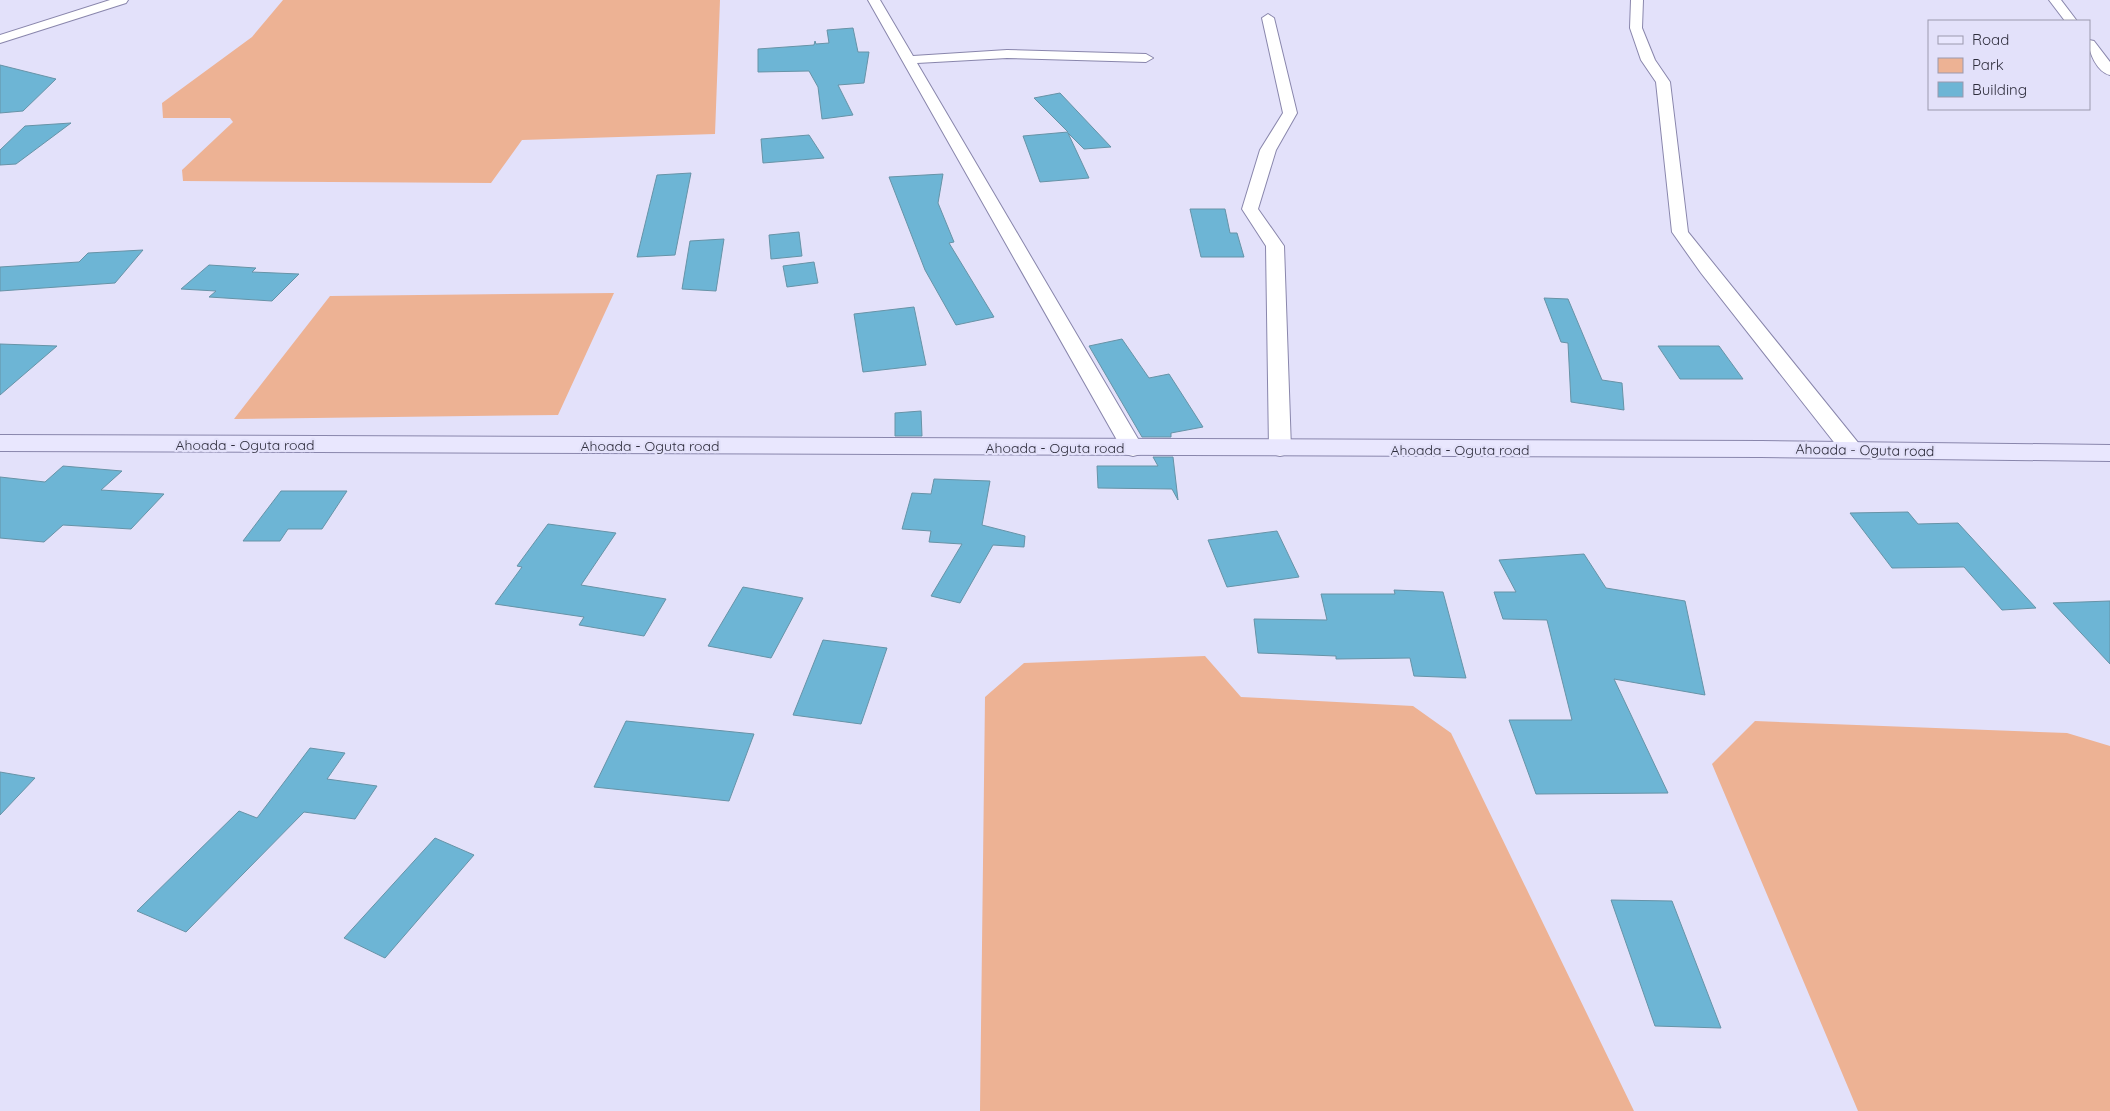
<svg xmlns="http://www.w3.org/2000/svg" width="2110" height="1111" font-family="Quicksand,sans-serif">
	<rect width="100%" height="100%" fill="#e3e1fa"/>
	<path fill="#edb294" d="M283,0h437l-5,134 -193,6 -31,43 -308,-2 -1,-11 51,-48 -3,-4h-67l-1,-15 90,-66z
		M614,293l-56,122 -324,4 96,-123z
		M1205,656l36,41 172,9 38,27 183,378h-654l5,-414 39,-34z
		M1755,721l312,12 43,13v365h-252l-146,-347z"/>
	<path fill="#6db5d5" stroke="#6793a7" d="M853,28l5,24h11l-5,31 -26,2 15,30 -31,4 -4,-32 -9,-16 -51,1v-23l56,-4 1,-4 1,3 13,-1 -2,-13z
		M0,65l56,14 -33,32 -23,2z
		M1060,93l51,54 -27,2 -16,-16 21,45 -49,4 -17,-46 45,-4 -34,-34z
		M71,123l-55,41 -16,1v-15l25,-24z
		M809,135l15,23 -61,5 -2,-24z
		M691,173l-16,82 -38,2 20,-82z
		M943,174l-5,29 16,39 -5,1 45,74 -38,8 -31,-55 -36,-93z
		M1190,209h35l5,24h7l7,24h-43z
		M799,232l3,24 -31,3 -2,-24z
		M724,239l-8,52 -34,-2 8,-48z
		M143,250l-28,33 -115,8v-24l79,-5 9,-9z
		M814,262l4,21 -31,4 -4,-21z
		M209,265l47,3 -4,4 47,2 -27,27 -63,-4 7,-6 -35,-2z
		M1544,298l24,1 34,81 20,3 2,27 -53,-8 -3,-59 -7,-1z
		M914,307l12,58 -63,7 -9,-58z
		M1122,339l27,39 20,-4 34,53 -32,6v4h-29l-53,-91z
		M0,344l57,2 -57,49z
		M1658,346h61l24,33h-63z
		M921,411l1,25h-27v-23z
		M1153,457h20l5,43 -6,-11 -74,-1 -1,-22h61z
		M63,466l59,5 -21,19 63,4 -33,35 -68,-4 -19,17 -44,-4v-61l45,5z
		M934,479l56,2 -8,44 43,11 -1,11 -31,-2 -33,58 -29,-7 31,-52 -33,-2 2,-11 -29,-2 10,-36 19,1z
		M281,491h66l-25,38h-34l-8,12h-37z
		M1908,512l10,12 40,-1 78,85 -34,2 -38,-43 -72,1 -42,-55z
		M548,524l68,9 -35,52 85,14 -22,37 -65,-11 5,-8 -89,-13 27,-37 -5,-1z
		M1277,531l22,46 -72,10 -19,-47z
		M1584,554l22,34 79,13 20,94 -91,-16 54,114 -132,1 -27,-74h63l-25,-100 -44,-1 -9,-27h22l-17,-32z
		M743,587l60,11 -32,60 -63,-12z
		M1394,590l49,2 23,86 -52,-2 -4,-18 -74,1v-3l-78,-3 -4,-34 73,1 -6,-26h74z
		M2110,601v63l-57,-61z
		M823,640l64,8 -26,76 -68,-9z
		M626,721l128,13 -25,67 -135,-14z
		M310,748l35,5 -18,26 50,7 -22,33 -51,-7 -118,120 -49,-21 102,-100 18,7z
		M0,772l35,6 -35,37z
		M435,838l39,17 -89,103 -41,-20z
		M1611,900l61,1 49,127 -66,-2z"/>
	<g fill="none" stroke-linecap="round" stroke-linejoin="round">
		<defs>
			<path id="minor" d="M110,0h18l-2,3 -126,40v-8z
				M868,0h12l33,56 94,-6 139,4 7,4 -7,4 -139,-4 -90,5 227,386 -3,5 -8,2 -8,-2 -3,-5z
				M1631,0h12l-1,28 13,32 15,22 18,150 172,213 3,5 -3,5 -8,2 -8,-2 -143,-182 -29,-41 -16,-150 -15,-22 -11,-32z
				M2049,0h12l16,21h-12z
				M1268,14l6,4 23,95 -21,37 -18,59 26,37 7,203 -3,5 -8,2 -8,-2 -3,-5 -3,-203 -24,-37 18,-59 23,-37 -21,-95z
				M2089,40l5,1 16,21v13c-13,-3 -22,-23 -21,-35z"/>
			<path id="secondary" d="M0,435l1761,6 349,4v16l-349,-4 -1761,-6z"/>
		</defs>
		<use href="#minor" stroke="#8986ac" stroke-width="2"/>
		<use href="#secondary" stroke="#8986ac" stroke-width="2"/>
		<use href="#minor" fill="#fff" fill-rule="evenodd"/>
		<use href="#secondary" fill="#e9e7fe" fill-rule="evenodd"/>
	</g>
	<g text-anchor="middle" stroke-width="4.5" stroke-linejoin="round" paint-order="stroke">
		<g font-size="14" fill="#2e2d3c" stroke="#e3e1fa">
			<text x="245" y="450">Ahoada - Oguta road</text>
			<text x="650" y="451">Ahoada - Oguta road</text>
			<text x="1055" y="453">Ahoada - Oguta road</text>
			<text x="1460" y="455">Ahoada - Oguta road</text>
			<text transform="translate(1865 450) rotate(1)" y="5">Ahoada - Oguta road</text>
		</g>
	</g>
	<rect x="1928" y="20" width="162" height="90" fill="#e3e1fa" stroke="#9b99ae"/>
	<rect x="1938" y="36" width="25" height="8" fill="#e9e7fe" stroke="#9b99ae"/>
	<text x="1972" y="45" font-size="15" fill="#2e2d3c">Road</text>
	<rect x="1938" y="58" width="25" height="15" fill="#edb294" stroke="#9b99ae"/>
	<text x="1972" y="70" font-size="15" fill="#2e2d3c">Park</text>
	<rect x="1938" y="82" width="25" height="15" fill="#6db5d5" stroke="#9b99ae"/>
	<text x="1972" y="95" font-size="15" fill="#2e2d3c">Building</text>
</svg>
